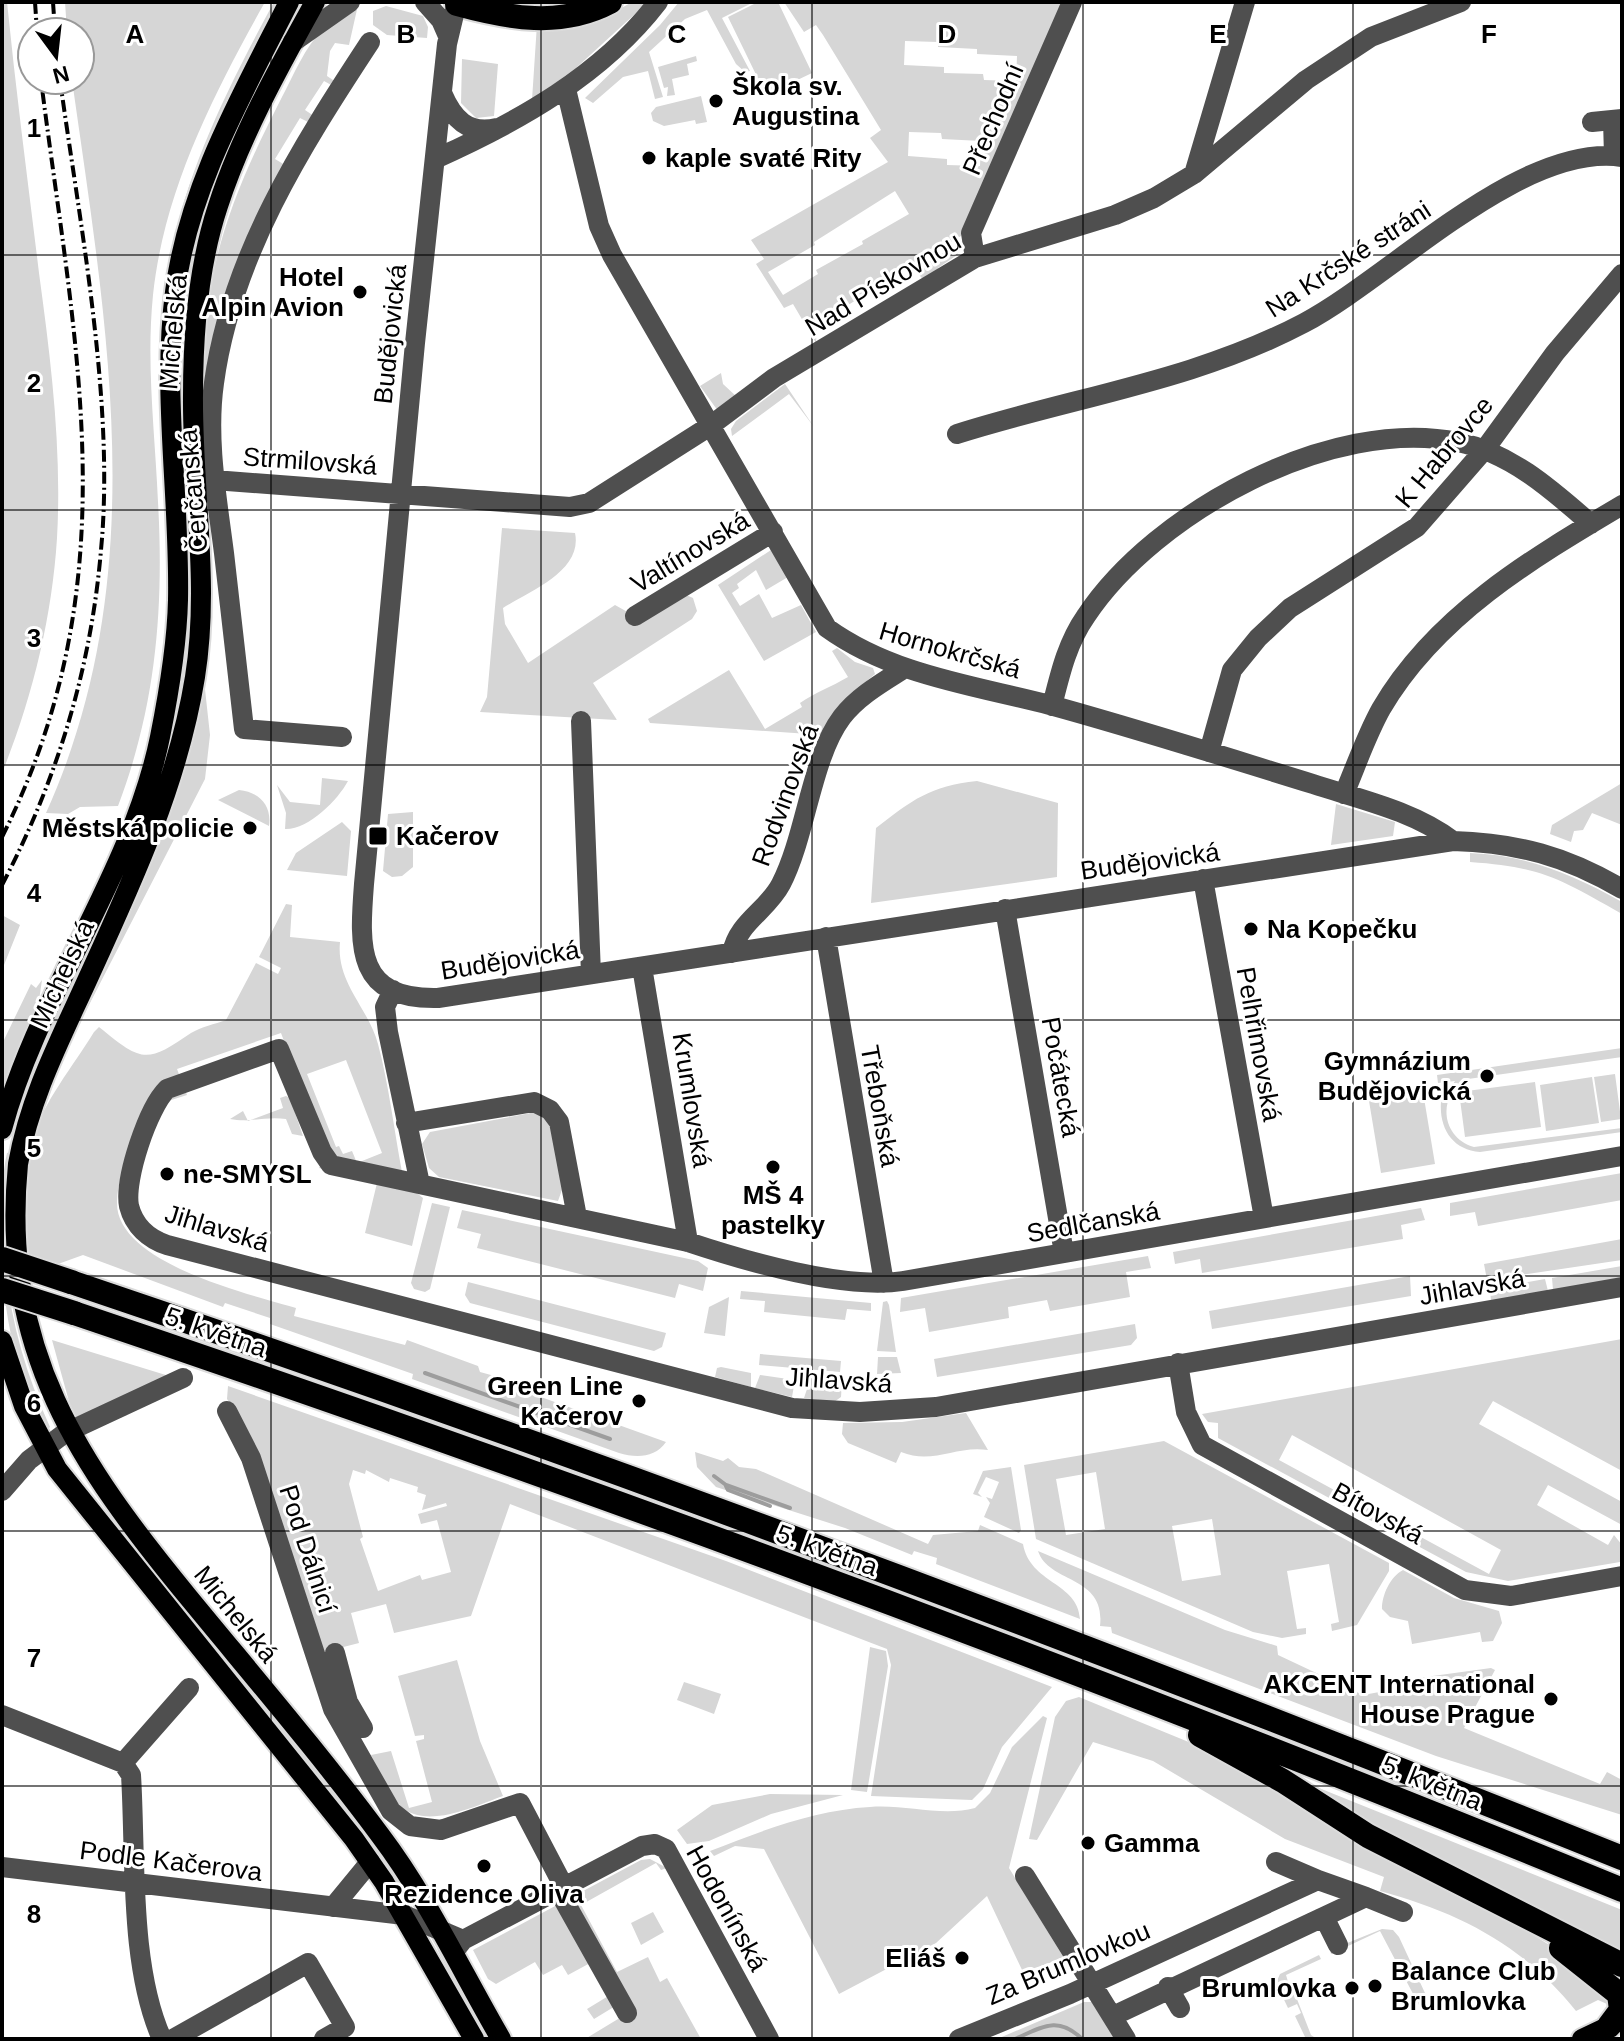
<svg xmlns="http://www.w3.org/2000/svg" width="1624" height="2041" font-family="Arial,sans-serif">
	<rect width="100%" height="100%" fill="#fff"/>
	<path fill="#d6d6d6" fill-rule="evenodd" d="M2,2h5c9,90 21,180 32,271 12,88 23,176 18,265 -5,80 -25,161 -55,235z
		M65,2h200c-51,91 -101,188 -112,293 -7,69 2,138 5,207 6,106 -2,204 -40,304l-38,1 -12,7 -22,-1c107,-237 61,-485 26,-733h8v-48h-13z
		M274,2h5l-58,109 -36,94 -24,186c-8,-150 43,-260 113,-389z
		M298,2h8l-117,278 -3,-3 16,-68 34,-88z
		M632,2h16l-72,66 -44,32 5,-76 75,-19 6,5z
		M679,2h75l-32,16 28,53 -5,1 -9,-8 -29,-54 -22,9 -36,33 14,45 -8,2 -7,-28 -25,6 -30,26 -8,-5 75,-73z
		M758,2h20l34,71 -46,22 -38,-78z
		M784,2h283l-106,234 -144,88 -1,19 -23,-39 -9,4 -28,-44 8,-5 -13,-19 137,-78 -18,-24 11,-8 -58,-95 -7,-10 -12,7zM905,41l33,1v5l39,2v5l40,2 -1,25 -32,-1 -1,-6 -39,-1v-6l-40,-2zM909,132l32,1 1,6 39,2 -1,25 -33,-1v-6l-39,-3zM895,191l14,23 -47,27 1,3 -47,26 2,4 -35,21 -15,-23 47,-27 -1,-3z
		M358,5l-9,40 -14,-2 -5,8 -3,25 9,6 -3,4 -9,-5 -19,29 9,6 -4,7 -10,-5 -25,41 10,6c-39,70 -64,130 -77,209l-6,1c3,-112 30,-180 80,-278 12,-23 23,-50 41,-68 10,-9 24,-17 35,-24z
		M386,6l37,10 5,11 -1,11 -40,-3 -14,-10v-14z
		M696,56l1,5 -10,3 2,11 -17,4 3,16 -8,1 1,-9 -4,1 -6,-21z
		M462,59l36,5 -4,52 -18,2 -15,-15z
		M701,96l6,26 -11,2 -1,-4 -31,6 -11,-5 -2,-8 5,-6z
		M966,239l-9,16 -19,13 2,6 -14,9 -11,-13z
		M186,323l5,256 -2,1c-8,-22 -14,-244 -3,-257z
		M721,373l2,11 14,13 -19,14 -18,-25z
		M785,384l29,43 -25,-33 -57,42 -1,-7 5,-8z
		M502,528l73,5c8,38 -45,58 -72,75l2,16 23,39 87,-58 25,14 44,-25 9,4 4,13 -5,8 -99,64 24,37 -137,-8 7,-15z
		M771,550l17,27 -22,13 -10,-20 -19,14 2,4 -7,5 8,13 19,-12 13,24 29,-13 15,27 -52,29 -46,-76z
		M187,638l-5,62 -29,110 -126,286h-3l21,-57 88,-194z
		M837,648l18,14 18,6 2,6 -33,28 -19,33 -173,-12 -2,-4 81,-49 36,59 37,-22 -2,-4c14,-10 31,-16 48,-26l-16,-26z
		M204,680l6,55 -5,44 -131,255 97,-223z
		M322,778l26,3c-10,19 -40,49 -63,48l1,-16 -9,-28 13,17 30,3z
		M977,781l81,22 -1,74 -186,26 5,-75c36,-28 54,-42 101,-47z
		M1622,783v42l-30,-12 -9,17 -9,1 -3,11 -21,-8 2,-9z
		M239,790c20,2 33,15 30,36l-51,-26z
		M1336,804l59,18 -2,14 -62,9z
		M413,812v55l-11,9 -10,1 -9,-6 5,-57z
		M342,822l9,9 -4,45 -60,-6 9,-17z
		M1470,853c57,2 102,21 152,49v12c-62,-35 -80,-47 -152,-52z
		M286,904l6,1 -2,32 50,5c-4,41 28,65 38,102 11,41 16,86 24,128l10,17 11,9 -11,48 -47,-13 12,-50 -58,-15 8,-12 -46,-123 -104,36 10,26 -25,8c-18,30 -44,61 -45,99 -2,61 132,92 179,106l-2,8 111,29 2,-5 71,26 2,6 48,13 -1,7 139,50c-11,16 -30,16 -47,11l-207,-74 1,-5 -143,-50v-6l-45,-15 -2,4 -140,-52 -61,22c1,-45 -2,-93 10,-137 11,-38 42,-75 62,-108l5,-5c43,35 47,37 92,6 10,-6 24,-9 35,-13l30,-57 22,11 3,-6 -22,-11zM346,1060l36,93 -25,10 -5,-12 -9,3 -4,-8 -3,1 -29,-73z
		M2,915l18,10 -18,45z
		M42,980l-5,34 -35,83v-53l29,-60 5,4z
		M1622,1048v9l-154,22c-32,15 -27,59 6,68l148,-19v4l-142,20c-27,-2 -41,-23 -39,-50l14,-21 -17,2 -1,-8z
		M1615,1074l6,45 -20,3 -7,-45z
		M1592,1077l7,46 -53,8 -6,-46z
		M1535,1082l6,45 -76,10 -6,-45z
		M1423,1092l12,72 -54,9 -12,-72z
		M286,1096l4,2 13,38 -11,-2 -6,-15c-21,-3 -36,4 -56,0l13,-8 5,10 35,-13 -3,-10z
		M536,1112l13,9 14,66 -5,14 -119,-24 -10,-9 -7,-24 8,-12z
		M11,1152c4,19 -7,45 -7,66 -1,75 15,141 46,209l-3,3c-36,-71 -45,-118 -45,-197 0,-27 -1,-53 5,-80z
		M1622,1173v27l-144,26 -3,-14 -25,4v-13z
		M432,1203l18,4 -20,82 -5,3 -11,-3 -3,-6z
		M1421,1208l4,12 -24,5 2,14 -201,34 -2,-14 -25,5 -2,-12z
		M462,1210l236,51 10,7 -5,23 -24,-7 -4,14 -198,-50 4,-14 -24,-6z
		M1622,1239v21l-135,20 -3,-16z
		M1148,1256l3,12 -25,4 4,25 -80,14 -3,-11 -39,7 1,11 -80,14 -4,-24 -25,4 1,-14z
		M1622,1266v13l-69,11 -1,-12z
		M1410,1276l1,20 -199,33 -3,-18z
		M1545,1279l3,12 -57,10 -1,-12z
		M468,1282l198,51 -4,14 -8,4 -184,-48 -5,-8z
		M741,1291l130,12v8l-24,-2 -2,11 -81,-8 1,-11 -25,-2z
		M729,1297l-4,39 -21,-3 5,-26z
		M887,1301l2,4 7,47 -19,-1 6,-49z
		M1135,1324l2,14 -6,7 -194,32 -3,-18z
		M1622,1339v132l-129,-70 -14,23 143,78v23l-74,-40 -11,20 71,40 6,-10 8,10 -2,17 -112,19 -42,-9 -248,-134v-15l-10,-1 -6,-8zM1292,1435l209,115 -12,24 -210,-114z
		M52,1340l117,36 -92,41 -4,-1z
		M760,1354l81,7 -1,11 -81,-7z
		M878,1357h19l4,16 -24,1z
		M721,1367l30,6v14l-36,-10 2,-9z
		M760,1375l35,5 -3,17 -37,-9z
		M810,1380l32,2 -1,15 -7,5 -30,-4z
		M228,1386l498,175 326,126 -50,60 -19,42 -11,11 -101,-4 20,-131 -4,-16 -377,-145 -39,112 -77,17 -8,-29 -35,9 8,30 -39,10 -83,-240 -10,-14zM353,1470l12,4 1,-4 23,12 1,-4 28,9 -1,5 9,3 -4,15 24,-7 1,3 -29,8 3,10 16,-4 14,52 -29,8 -2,-5 -42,16 -18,-52 3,-2 -14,-53z
		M966,1413l22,37c-32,-5 -55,15 -87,2l-5,11 -48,-20 -6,-9 1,-11 59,-1z
		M1164,1441l225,122v8l-32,54 -25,6 -1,-7 8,-2 -10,-58 -42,7 10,58 9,-1v6l-24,4 -29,-6 -217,-93 -12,-74zM1096,1472l9,57 -39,6 -10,-56zM1212,1519l9,56 -39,6 -10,-55z
		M695,1452l28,9 5,-3 11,9 17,2 172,75 5,-9 45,-4 2,-6 43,19c7,40 55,38 57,75l-144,-55 1,-6 -23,-7 -2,4 -67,-27 -129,-41 -19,-20z
		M69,1465l36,48 144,172 -4,4 -180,-221z
		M1011,1467l10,63 -2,3 -35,-16 6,-14 -4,-6 6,2 7,-17 -13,-5 -8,16 4,4 -9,-3 10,-23z
		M1038,1551l187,79 52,16 1,9 85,40 55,-10v-7l73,-10 4,2 -31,58 136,56 7,-12 15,8v35l-186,-59 -324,-123 -1,-6 -11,-1c6,-51 -51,-42 -62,-75z
		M1403,1570l51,28 45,13 3,12 -9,18 -11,1 -2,-10 -68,12 -4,-23 -18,-4 -8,-8c0,-14 8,-32 21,-39z
		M870,1647l16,4 2,15 -21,126 -16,-2z
		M457,1660l23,81 23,55c-28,10 -78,35 -104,9 -12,-11 -20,-35 -28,-50l20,-4 18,57 23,-6 -16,-61 8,-2v-4l-9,1 -17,-60z
		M684,1682l37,12 -7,20 -37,-14z
		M257,1694l120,151 21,37h-5l-141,-184z
		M1079,1697l134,55 301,171 37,23 64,55 -8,3 -9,-4 -22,11c-53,-66 -116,-98 -196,-120l4,-14 -99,-38 -132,-78 -60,-19 -56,98 -8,-1 26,-122 11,-16z
		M1043,1716l4,2 -38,150 55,90 -41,14 -36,-76 -51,47 -97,51 -75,-145 -29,-3 -21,10 -4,-5c51,-20 105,-41 160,-44 34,-3 72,10 105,1l15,-15 22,-46z
		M1309,1784l313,126v47l-237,-121z
		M770,1794l73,1 -72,19 -62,27 -22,3 -10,-14 35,-25z
		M650,1859l17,9 -6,2 -5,-7 -75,42 36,67 31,-15 12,25 7,-4 34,61h-116l38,-23 -6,-11 -23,14 -7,-10 23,-14 -18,-33 -24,13 -6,-10 -19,10 -8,-13 -39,22 -8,-5 -15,-29 168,-90z
		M653,1912l11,20 -23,13 -10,-22z
		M1382,1929l11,1 6,7 26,56 -4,16 -41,-78 -49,23 -1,-4z
		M437,1949l4,2 50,88h-8z
		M1319,1955l2,4 -35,16 6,20 3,-1 16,41 6,4h-11l-11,-23 6,-3 -4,-9 -9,4 -12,-25 4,-9z
		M1084,2002h8l23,37h-118z"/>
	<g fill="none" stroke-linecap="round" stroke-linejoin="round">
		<path stroke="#9d9d9d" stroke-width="4" d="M425,1373l185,66
			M714,1476l12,9 64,23
			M726,1486l2,4 42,16
			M1015,2039c27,-12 43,-24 67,0"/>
		<defs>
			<path id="major" d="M315,2c-36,65 -74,133 -97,204 -20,60 -25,126 -25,189 -1,94 17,189 2,282 -17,105 -61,201 -105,297 -28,62 -60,122 -72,190 -18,186 61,300 171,434 64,78 131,156 191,237 47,62 82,137 121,204
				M2,1129c36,-135 130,-255 158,-392 9,-45 17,-91 18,-137 2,-103 -16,-205 -3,-308 13,-104 67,-197 114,-290
				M2,1341l22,65 33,63 297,370 30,43 90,157
				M1582,2039l40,-19"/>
			<path id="highway" d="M457,4c51,14 104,24 153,-2
				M71,1282c522,176 1039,370 1551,576
				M74,1313c522,176 1039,368 1548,577
				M1200,1735l83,46 85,55 254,129
				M1561,1948l58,46 2,16 -12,16"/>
		</defs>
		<use href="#major" stroke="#dbdbdb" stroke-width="24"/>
		<use href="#highway" stroke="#dbdbdb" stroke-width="28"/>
		<path stroke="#4f4f4f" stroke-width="20" d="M425,2l16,18 7,16
			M457,2l-10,42 -32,299 -51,541c-5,64 -8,116 74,114l1015,-157c65,2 113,15 169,48
			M293,42l57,-40
			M566,89l33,137 13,29 215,373c65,47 146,57 223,77 88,24 175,52 263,79 46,15 101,27 140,57
			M442,93c11,26 26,42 55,35
			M1613,120l1,36
			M1592,122l30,-3
			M435,159c83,-37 167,-84 223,-157
			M1194,174l51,-172
			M975,258l-4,-25 101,-231
			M957,434c116,-37 237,-53 347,-111 87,-46 217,-181 318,-166
			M214,480l356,27 19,-4 121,-77 64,-48 201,-120 140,-43 39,-17 40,-24 112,-94 65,-43 90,-35
			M635,616l138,-84
			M1052,706c8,-32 15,-63 34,-90 69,-104 246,-200 372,-174 53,11 94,48 133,82
			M581,721l10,253
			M342,737l-98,-8c-7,-59 -13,-118 -20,-176 -7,-55 -18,-114 -10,-170 17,-126 87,-236 156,-341
			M1209,752l23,-82 26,-32 32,-30 127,-81 68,-78 70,-96 67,-79
			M1344,794c12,-28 22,-58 37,-85 54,-93 150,-150 241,-204
			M1203,879l61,339
			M1005,909l59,344
			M826,937l58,346
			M732,953c6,-31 35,-42 49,-69 25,-48 30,-126 61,-167 16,-21 41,-35 63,-49
			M642,967l46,275
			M393,990l-8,17 3,25 32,152
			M406,1123l128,-21 16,8 9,12 18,95
			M1622,1156l-719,125c-59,9 -158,-20 -215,-39l-357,-77 -9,-13 -43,-103 -112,40c-19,19 -43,90 -38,117 5,20 20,33 38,39l625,163 68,4 76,-5 686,-120
			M1178,1363l8,49 16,33 263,145 46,6 111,-20
			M227,1411l24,47 82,251 58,102 19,15 31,4 79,-27 44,84
			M2,1491l27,-31 36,-27 118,-55
			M348,1702l15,26
			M332,1706l16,-4 -13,-49
			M2,1715l121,48 8,12c5,81 -2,191 31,264
			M123,1763l66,-75
			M1276,1862l42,18
			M2,1867l402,48 59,25
			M1025,1876l101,163
			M558,1890l69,123
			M1366,1897l37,15
			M333,1907l37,-45
			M1324,1917l14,28
			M455,1950l8,-10 179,-94 13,-2 11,5 103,190
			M1168,1987l12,21
			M173,2039l135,-76 37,64 -21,12
			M959,2039l111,-45 248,-114 48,17 -253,119"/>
		<use href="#major" stroke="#000" stroke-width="20"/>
		<use href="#highway" stroke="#000" stroke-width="24"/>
		<path stroke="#000" stroke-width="4" stroke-dasharray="12 4 2 4" stroke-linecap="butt" d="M35,2l2,30
			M53,2l2,30
			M2,837c129,-257 73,-487 39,-757
			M2,885c55,-105 89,-216 99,-335 14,-146 -21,-324 -41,-470"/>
		<defs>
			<path id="highway-bridge" d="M2,1259l69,23
				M2,1290l72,23"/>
		</defs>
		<use href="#highway-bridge" stroke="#dbdbdb" stroke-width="28" stroke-linecap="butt"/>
		<use href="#highway-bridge" stroke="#000" stroke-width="24"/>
	</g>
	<path fill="none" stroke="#000" stroke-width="2" stroke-opacity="0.55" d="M271,2v2037M541,2v2037M812,2v2037M1083,2v2037M1353,2v2037M2,255h1620M2,510h1620M2,765h1620M2,1020h1620M2,1276h1620M2,1531h1620M2,1786h1620"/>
	<g fill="#000" stroke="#fff" stroke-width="3">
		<circle cx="716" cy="101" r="8"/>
		<circle cx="649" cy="158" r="8"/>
		<circle cx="360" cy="292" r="8"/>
		<circle cx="250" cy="828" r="8"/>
		<rect x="368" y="826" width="20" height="20" rx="4"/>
		<circle cx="1251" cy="929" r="8"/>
		<circle cx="1487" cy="1076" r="8"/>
		<circle cx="773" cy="1167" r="8"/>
		<circle cx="167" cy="1174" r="8"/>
		<circle cx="639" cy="1401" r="8"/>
		<circle cx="1551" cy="1699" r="8"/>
		<circle cx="1088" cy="1843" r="8"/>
		<circle cx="484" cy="1866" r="8"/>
		<circle cx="962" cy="1958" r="8"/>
		<circle cx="1375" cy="1986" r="8"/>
		<circle cx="1352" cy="1988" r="8"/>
	</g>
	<g text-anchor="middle" stroke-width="6" stroke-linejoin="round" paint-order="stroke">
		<g font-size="26" font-weight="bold" fill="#000" stroke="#fff" text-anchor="start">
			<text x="732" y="95">Škola sv.<tspan x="732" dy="30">Augustina</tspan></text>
			<text x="665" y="167">kaple svaté Rity</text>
			<text x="344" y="286" text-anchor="end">Hotel<tspan x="344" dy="30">Alpin Avion</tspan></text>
			<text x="234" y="837" text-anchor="end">Městská policie</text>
			<text x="396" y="845">Kačerov</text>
			<text x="1267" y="938">Na Kopečku</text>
			<text x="1471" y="1070" text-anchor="end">Gymnázium<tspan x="1471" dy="30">Budějovická</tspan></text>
			<text x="183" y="1183">ne-SMYSL</text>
			<text x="773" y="1204" text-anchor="middle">MŠ 4<tspan x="773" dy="30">pastelky</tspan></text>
			<text x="623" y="1395" text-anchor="end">Green Line<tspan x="623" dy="30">Kačerov</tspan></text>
			<text x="1535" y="1693" text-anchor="end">AKCENT International<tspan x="1535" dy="30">House Prague</tspan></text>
			<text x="1104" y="1852">Gamma</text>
			<text x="484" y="1903" text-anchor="middle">Rezidence Oliva</text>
			<text x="946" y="1967" text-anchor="end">Eliáš</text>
			<text x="1391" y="1980">Balance Club<tspan x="1391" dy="30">Brumlovka</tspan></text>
			<text x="1336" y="1997" text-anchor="end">Brumlovka</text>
		</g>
		<g font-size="26" fill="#000" stroke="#fff">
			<text transform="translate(993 119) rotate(-67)" y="9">Přechodní</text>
			<text transform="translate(1348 259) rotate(-33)" y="9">Na Krčské stráni</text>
			<text transform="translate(883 284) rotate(-31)" y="9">Nad Pískovnou</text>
			<text transform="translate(173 332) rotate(-85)" y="9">Michelská</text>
			<text transform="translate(390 334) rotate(-84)" y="9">Budějovická</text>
			<text transform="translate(1444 452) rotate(-50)" y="9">K Habrovce</text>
			<text transform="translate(310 461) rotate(4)" y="9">Strmilovská</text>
			<text transform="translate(193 491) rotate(-95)" y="9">Čerčanská</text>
			<text transform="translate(690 552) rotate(-31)" y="9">Valtínovská</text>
			<text transform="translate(950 650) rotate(16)" y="9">Hornokrčská</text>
			<text transform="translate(785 795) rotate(-70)" y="9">Rodvinovská</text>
			<text transform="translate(1150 861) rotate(-8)" y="9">Budějovická</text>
			<text transform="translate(510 960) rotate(-9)" y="9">Budějovická</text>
			<text transform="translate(62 974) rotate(-65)" y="9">Michelská</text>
			<text transform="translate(1259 1044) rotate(80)" y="9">Pelhřimovská</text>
			<text transform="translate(1061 1077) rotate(80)" y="9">Počátecká</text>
			<text transform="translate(692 1100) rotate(81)" y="9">Krumlovská</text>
			<text transform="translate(880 1106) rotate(80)" y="9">Třeboňská</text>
			<text transform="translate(1093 1222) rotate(-10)" y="9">Sedlčanská</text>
			<text transform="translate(217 1228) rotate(17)" y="9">Jihlavská</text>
			<text transform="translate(1472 1287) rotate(-10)" y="9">Jihlavská</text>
			<text transform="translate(216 1332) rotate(19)" y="9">5. května</text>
			<text transform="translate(839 1380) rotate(4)" y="9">Jihlavská</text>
			<text transform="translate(1378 1513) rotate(29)" y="9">Bítovská</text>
			<text transform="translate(308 1549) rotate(72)" y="9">Pod Dálnicí</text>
			<text transform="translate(827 1550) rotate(20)" y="9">5. května</text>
			<text transform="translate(236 1614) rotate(51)" y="9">Michelská</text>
			<text transform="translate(1432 1783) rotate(22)" y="9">5. května</text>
			<text transform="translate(171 1861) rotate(7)" y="9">Podle Kačerova</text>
			<text transform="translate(727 1908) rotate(61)" y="9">Hodonínská</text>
			<text transform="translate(1068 1963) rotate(-23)" y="9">Za Brumlovkou</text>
		</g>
	</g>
	<g font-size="26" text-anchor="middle" font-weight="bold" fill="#000" stroke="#fff" stroke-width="6" stroke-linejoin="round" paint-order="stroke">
		<text x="135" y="43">A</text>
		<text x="406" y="43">B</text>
		<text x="677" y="43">C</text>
		<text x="947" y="43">D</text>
		<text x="1218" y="43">E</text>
		<text x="1489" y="43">F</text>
		<text x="34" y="137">1</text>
		<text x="34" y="392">2</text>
		<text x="34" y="647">3</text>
		<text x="34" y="902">4</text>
		<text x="34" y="1157">5</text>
		<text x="34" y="1412">6</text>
		<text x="34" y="1667">7</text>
		<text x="34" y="1923">8</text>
	</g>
	<rect width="1624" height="2041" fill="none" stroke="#000000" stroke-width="8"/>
	<g transform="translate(56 56) rotate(165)"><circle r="38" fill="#ffffff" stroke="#999999" stroke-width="2"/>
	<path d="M0-6L14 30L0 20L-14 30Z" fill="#000000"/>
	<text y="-12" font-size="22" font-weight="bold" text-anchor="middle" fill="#000000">N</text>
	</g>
</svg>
